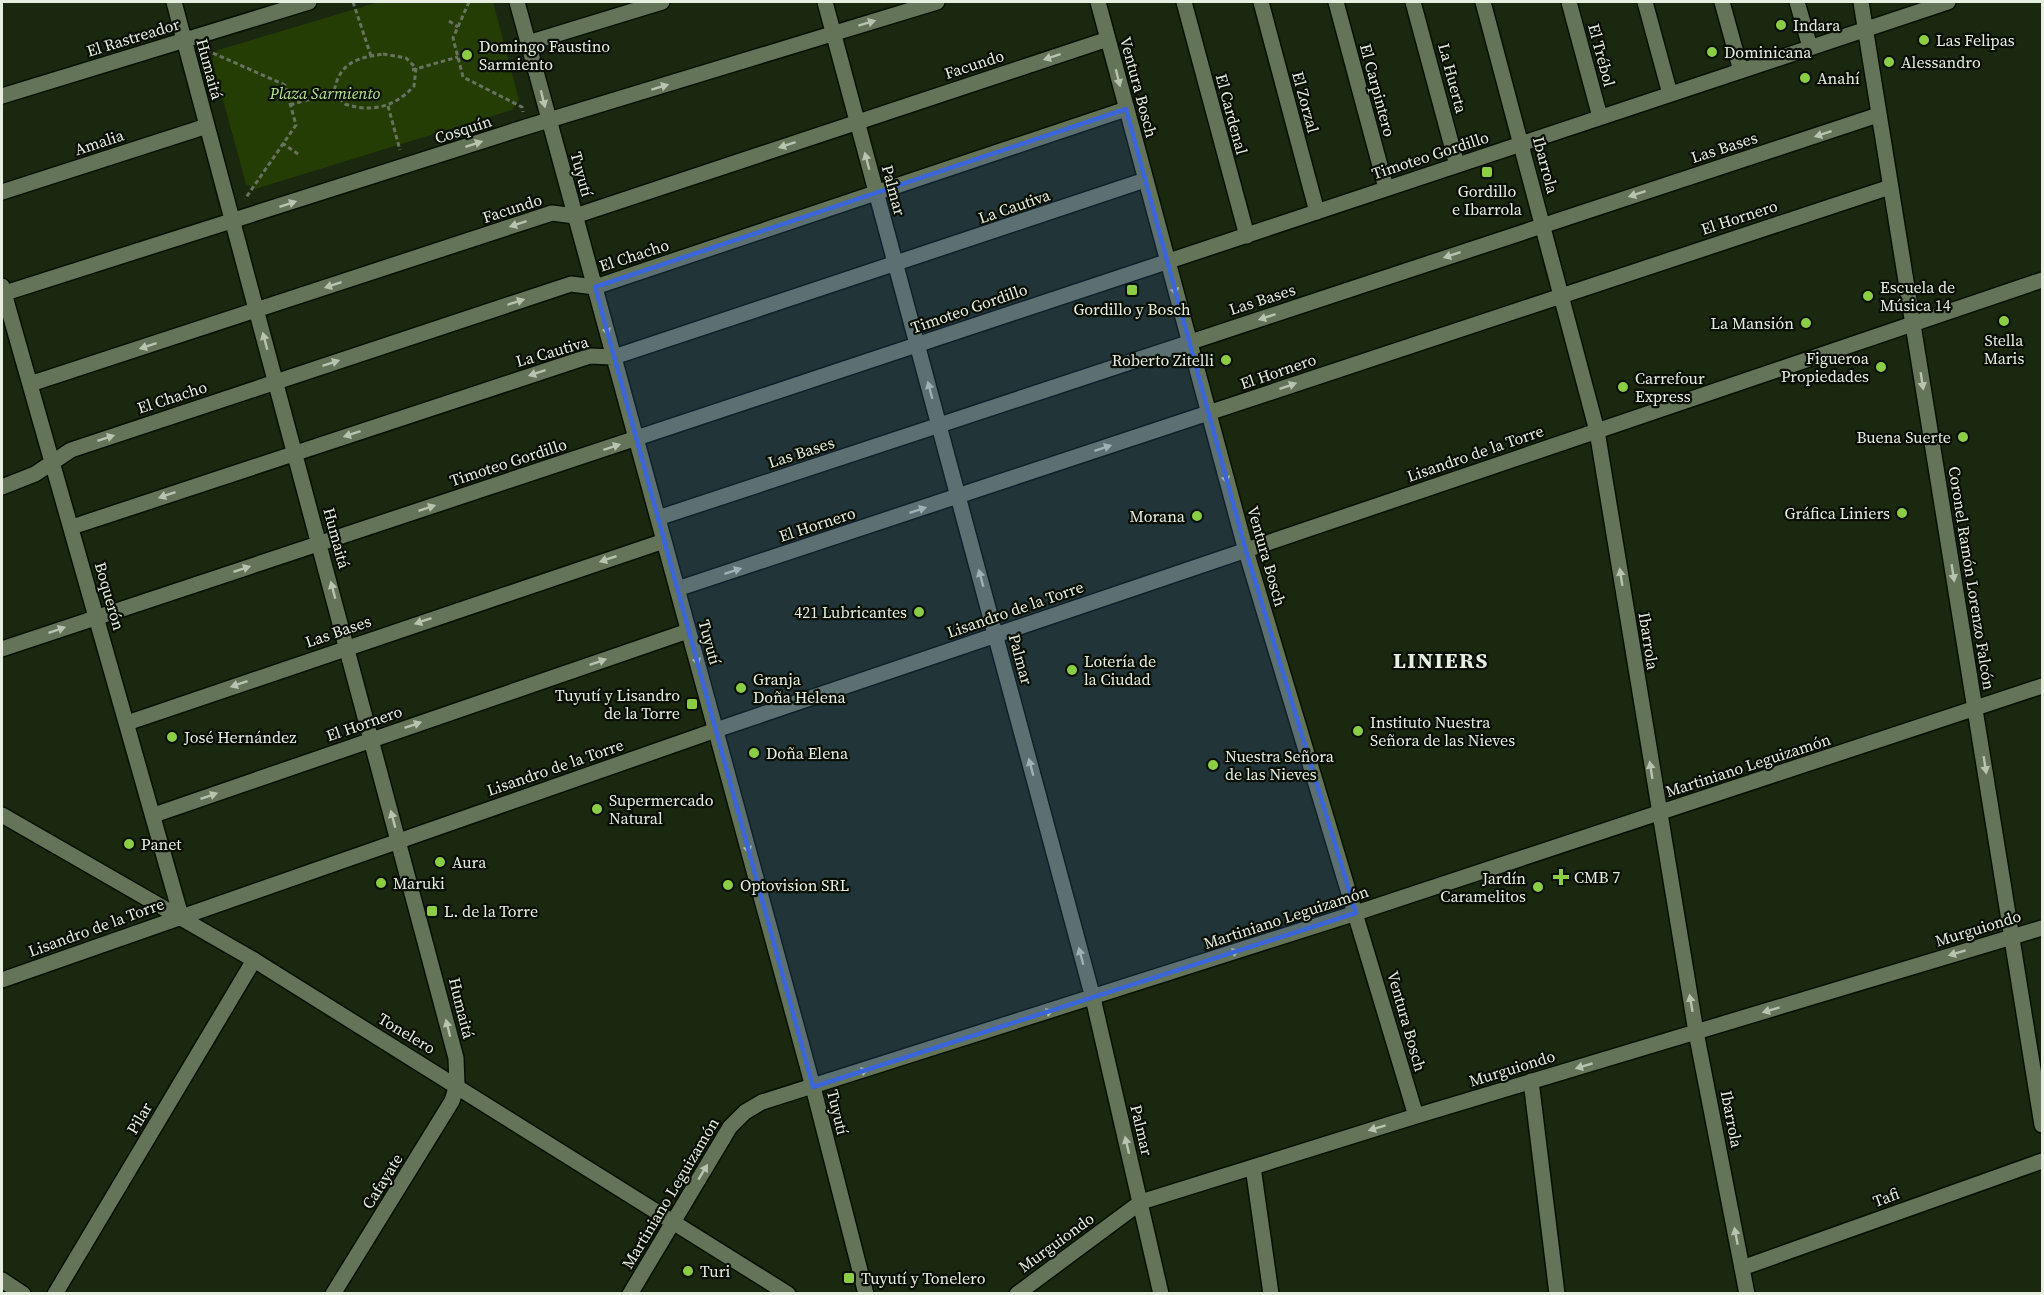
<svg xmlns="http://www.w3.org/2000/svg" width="2044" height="1295" font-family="'Source Serif 4',serif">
	<rect width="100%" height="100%" fill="#1b2810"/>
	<path fill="#233d04" d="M379,2h114l26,98 -7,10 -257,79 -9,-5 -34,-125 6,-9z"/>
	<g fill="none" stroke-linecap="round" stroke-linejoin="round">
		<defs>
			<path id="street" d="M174,2l282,1056 1,27 -5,16 -119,193
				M517,2l296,1085 53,207
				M825,2l268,996 68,296
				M1098,2l148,549 170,565
				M1184,2l63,234
				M1261,2l56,210
				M1336,2l50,186
				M1413,2l44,163
				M1483,2l114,429 99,601 51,262
				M1569,2l31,115
				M1645,2l25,92
				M1722,2l19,69
				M1797,2l13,45
				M1861,2l181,1123
				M528,43l134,-41
				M2,96l307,-94
				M2,192l205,-66
				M2,286l179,630
				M2,294l524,-167 411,-125
				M30,384l522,-171 23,3 533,-177
				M2,487l33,-13 36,-24 500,-166 24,3 531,-178
				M658,518l1220,-403
				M72,527l518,-171 24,1 531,-177
				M677,589l1213,-402
				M2,649l1946,-647
				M127,723l537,-182
				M154,815l534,-184
				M1531,1081l26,213
				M1253,1167l18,127
				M1742,1268l300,-107
				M2,1280l21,14
				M55,1294l199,-334
				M630,1294l100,-167 15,-15 17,-10 594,-189 686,-227
				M1017,1294l124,-92 275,-86 626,-188"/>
			<path id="secondary" d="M2,815l252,145 534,334
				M2,980l714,-250 1326,-450"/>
		</defs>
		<use href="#street" stroke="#061000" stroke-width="18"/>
		<use href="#secondary" stroke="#061000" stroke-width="18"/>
		<path stroke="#68735f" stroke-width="3" stroke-dasharray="4.5 3" stroke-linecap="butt" d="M353,2l18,54
			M469,2l-16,36 10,39 59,30 1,5
			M449,21l9,6
			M206,50l79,35 11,40 -51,74
			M383,54l23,4 10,10 -2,18c-19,21 -43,27 -69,18l-11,-12c5,-29 22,-34 49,-38z
			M412,70l46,-13
			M290,105l48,-14
			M388,106l12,44
			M282,143l16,11"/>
		<use href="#street" stroke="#647459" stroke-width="15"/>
		<use href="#secondary" stroke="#647459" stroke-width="15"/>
	</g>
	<defs><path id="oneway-solid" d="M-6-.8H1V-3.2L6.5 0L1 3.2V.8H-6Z" transform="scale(1.5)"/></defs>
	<g fill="#b8c3b0">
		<use href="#oneway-solid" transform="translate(867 23) rotate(-17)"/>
		<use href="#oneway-solid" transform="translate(1052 57) rotate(162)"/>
		<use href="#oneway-solid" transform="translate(1118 78) rotate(76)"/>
		<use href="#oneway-solid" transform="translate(660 87) rotate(-17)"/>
		<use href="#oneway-solid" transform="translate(543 99) rotate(76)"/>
		<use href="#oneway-solid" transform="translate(1823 134) rotate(162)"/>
		<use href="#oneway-solid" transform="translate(474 144) rotate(-18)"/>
		<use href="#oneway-solid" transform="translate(787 145) rotate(162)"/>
		<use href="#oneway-solid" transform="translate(867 161) rotate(-105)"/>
		<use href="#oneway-solid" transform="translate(1637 194) rotate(162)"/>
		<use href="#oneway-solid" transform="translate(288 204) rotate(-18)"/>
		<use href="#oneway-solid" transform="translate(518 224) rotate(162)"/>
		<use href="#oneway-solid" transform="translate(1452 255) rotate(162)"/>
		<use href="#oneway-solid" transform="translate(333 285) rotate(162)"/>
		<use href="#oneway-solid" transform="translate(1174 287) rotate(74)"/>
		<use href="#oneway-solid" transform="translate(516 302) rotate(-18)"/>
		<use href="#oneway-solid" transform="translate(1267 317) rotate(162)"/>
		<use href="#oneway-solid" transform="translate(606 327) rotate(75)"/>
		<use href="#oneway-solid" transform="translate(265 341) rotate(-105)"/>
		<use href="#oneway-solid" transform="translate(148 346) rotate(162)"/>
		<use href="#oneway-solid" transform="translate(331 363) rotate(-18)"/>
		<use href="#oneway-solid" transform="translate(537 373) rotate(162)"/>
		<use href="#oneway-solid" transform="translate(1922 381) rotate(81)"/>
		<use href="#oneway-solid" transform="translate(1288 386) rotate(-19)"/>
		<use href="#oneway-solid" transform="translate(930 390) rotate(-105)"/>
		<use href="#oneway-solid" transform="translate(352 434) rotate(162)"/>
		<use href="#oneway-solid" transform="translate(106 438) rotate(-18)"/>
		<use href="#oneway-solid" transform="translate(612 447) rotate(-18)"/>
		<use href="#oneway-solid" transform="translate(1103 448) rotate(-18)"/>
		<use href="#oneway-solid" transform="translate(1225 475) rotate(75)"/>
		<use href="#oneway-solid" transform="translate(167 495) rotate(161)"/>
		<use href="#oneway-solid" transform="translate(427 508) rotate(-18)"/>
		<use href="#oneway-solid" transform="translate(918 510) rotate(-18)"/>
		<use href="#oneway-solid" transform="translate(608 559) rotate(161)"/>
		<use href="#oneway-solid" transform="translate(242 569) rotate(-18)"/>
		<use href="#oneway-solid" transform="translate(733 571) rotate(-18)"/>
		<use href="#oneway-solid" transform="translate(1953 573) rotate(81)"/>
		<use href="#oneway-solid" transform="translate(1621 577) rotate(-99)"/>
		<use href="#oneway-solid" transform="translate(981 578) rotate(-105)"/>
		<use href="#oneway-solid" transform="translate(333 590) rotate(-105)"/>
		<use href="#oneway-solid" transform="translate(423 621) rotate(161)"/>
		<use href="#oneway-solid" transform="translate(57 630) rotate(-19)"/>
		<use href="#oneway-solid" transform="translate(696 657) rotate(75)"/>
		<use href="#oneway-solid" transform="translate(598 662) rotate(-19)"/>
		<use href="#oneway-solid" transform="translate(239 684) rotate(161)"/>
		<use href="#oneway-solid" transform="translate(413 725) rotate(-19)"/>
		<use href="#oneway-solid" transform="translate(1985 765) rotate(81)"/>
		<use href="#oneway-solid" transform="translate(1031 767) rotate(-105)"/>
		<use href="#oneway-solid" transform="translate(1651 770) rotate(-99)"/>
		<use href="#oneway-solid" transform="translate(209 796) rotate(-19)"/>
		<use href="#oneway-solid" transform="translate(393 819) rotate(-105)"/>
		<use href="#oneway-solid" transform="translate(747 845) rotate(75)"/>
		<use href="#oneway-solid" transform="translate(1231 953) rotate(-18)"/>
		<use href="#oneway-solid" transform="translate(1957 953) rotate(163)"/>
		<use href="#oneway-solid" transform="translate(1081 956) rotate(-105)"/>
		<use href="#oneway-solid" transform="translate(1691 1003) rotate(-100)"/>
		<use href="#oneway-solid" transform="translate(1771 1010) rotate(163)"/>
		<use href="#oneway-solid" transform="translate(1045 1013) rotate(-18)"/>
		<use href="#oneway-solid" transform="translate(448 1028) rotate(-104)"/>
		<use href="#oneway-solid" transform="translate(1584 1066) rotate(163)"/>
		<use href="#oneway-solid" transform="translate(860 1072) rotate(-18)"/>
		<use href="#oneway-solid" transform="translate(1377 1128) rotate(163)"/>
		<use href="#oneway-solid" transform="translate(1127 1145) rotate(-103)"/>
		<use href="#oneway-solid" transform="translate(703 1172) rotate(-59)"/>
		<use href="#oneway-solid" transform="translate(1736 1236) rotate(-101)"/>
	</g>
	<path fill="#3b66d9" fill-opacity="0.2" stroke="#3b66d9" stroke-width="4.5" stroke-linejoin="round" d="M1126,109l120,442 110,362 -543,174 -218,-800z"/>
	<g fill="#8bce46" stroke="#090f05" stroke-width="2">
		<circle cx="1781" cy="25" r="6"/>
		<circle cx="1924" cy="40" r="6"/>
		<circle cx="1712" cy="52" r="6"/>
		<circle cx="467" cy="55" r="6"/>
		<circle cx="1889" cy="62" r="6"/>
		<circle cx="1805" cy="78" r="6"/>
		<rect x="1481" y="166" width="12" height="12" rx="3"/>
		<rect x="1126" y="284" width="12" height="12" rx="3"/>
		<circle cx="1868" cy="296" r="6"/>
		<circle cx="2004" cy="321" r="6"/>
		<circle cx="1806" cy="323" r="6"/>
		<circle cx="1226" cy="360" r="6"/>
		<circle cx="1881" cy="367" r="6"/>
		<circle cx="1623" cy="387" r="6"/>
		<circle cx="1963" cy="437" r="6"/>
		<circle cx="1902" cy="513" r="6"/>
		<circle cx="1197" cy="516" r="6"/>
		<circle cx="919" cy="612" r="6"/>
		<circle cx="1072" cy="670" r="6"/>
		<circle cx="741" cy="688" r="6"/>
		<rect x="686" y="698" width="12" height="12" rx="3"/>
		<circle cx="1358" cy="731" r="6"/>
		<circle cx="172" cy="737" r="6"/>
		<circle cx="754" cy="753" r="6"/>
		<circle cx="1213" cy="765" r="6"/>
		<circle cx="597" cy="809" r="6"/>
		<circle cx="129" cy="844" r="6"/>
		<circle cx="440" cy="862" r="6"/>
		<path d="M1558 868h6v6h6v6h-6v6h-6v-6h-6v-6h6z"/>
		<circle cx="381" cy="883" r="6"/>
		<circle cx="728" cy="885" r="6"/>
		<circle cx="1538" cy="887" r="6"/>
		<rect x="426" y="905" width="12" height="12" rx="3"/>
		<circle cx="688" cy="1271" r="6"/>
		<rect x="843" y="1272" width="12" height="12" rx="3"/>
	</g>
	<g text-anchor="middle" stroke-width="4.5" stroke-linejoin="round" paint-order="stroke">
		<g font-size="16" fill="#e6eedf" stroke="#090f05" text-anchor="start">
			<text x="1793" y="31">Indara</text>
			<text x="1936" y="46">Las Felipas</text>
			<text x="479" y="52">Domingo Faustino<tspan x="479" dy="18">Sarmiento</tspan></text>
			<text x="1724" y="58">Dominicana</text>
			<text x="1901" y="68">Alessandro</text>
			<text x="1817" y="84">Anahí</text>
			<text x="1487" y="197" text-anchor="middle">Gordillo<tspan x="1487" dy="18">e Ibarrola</tspan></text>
			<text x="1880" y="293">Escuela de<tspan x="1880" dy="18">Música 14</tspan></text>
			<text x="1132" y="315" text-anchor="middle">Gordillo y Bosch</text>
			<text x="1794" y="329" text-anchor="end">La Mansión</text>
			<text x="2004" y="346" text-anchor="middle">Stella<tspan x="2004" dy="18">Maris</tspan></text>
			<text x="1869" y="364" text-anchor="end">Figueroa<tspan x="1869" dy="18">Propiedades</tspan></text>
			<text x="1214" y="366" text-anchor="end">Roberto Zitelli</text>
			<text x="1635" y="384">Carrefour<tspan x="1635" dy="18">Express</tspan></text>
			<text x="1951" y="443" text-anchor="end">Buena Suerte</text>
			<text x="1890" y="519" text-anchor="end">Gráfica Liniers</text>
			<text x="1185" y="522" text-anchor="end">Morana</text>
			<text x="907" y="618" text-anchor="end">421 Lubricantes</text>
			<text x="1084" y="667">Lotería de<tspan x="1084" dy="18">la Ciudad</tspan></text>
			<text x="753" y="685">Granja<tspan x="753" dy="18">Doña Helena</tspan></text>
			<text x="680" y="701" text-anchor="end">Tuyutí y Lisandro<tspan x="680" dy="18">de la Torre</tspan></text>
			<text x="1370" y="728">Instituto Nuestra<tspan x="1370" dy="18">Señora de las Nieves</tspan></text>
			<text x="184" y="743">José Hernández</text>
			<text x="766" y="759">Doña Elena</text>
			<text x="1225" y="762">Nuestra Señora<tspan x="1225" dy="18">de las Nieves</tspan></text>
			<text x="609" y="806">Supermercado<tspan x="609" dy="18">Natural</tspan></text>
			<text x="141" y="850">Panet</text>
			<text x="452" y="868">Aura</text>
			<text x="1574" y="883">CMB 7</text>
			<text x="1526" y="884" text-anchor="end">Jardín<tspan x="1526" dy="18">Caramelitos</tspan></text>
			<text x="393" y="889">Maruki</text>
			<text x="740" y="891">Optovision SRL</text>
			<text x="444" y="917">L. de la Torre</text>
			<text x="700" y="1277">Turi</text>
			<text x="861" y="1284">Tuyutí y Tonelero</text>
		</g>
		<g font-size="16" fill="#e6eedf" stroke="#090f05">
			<text transform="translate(133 37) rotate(-17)" y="6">El Rastreador</text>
			<text transform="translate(1602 55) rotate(75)" y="6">El Trébol</text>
			<text transform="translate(974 64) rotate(-18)" y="6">Facundo</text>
			<text transform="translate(210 69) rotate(75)" y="6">Humaitá</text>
			<text transform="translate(1453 78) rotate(75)" y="6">La Huerta</text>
			<text transform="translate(1139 87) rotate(75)" y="6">Ventura Bosch</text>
			<text transform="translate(1378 90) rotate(75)" y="6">El Carpintero</text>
			<text transform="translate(1306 102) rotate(75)" y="6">El Zorzal</text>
			<text transform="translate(1232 114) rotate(75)" y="6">El Cardenal</text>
			<text transform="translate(463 129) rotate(-18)" y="6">Cosquín</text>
			<text transform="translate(99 142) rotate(-18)" y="6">Amalia</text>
			<text transform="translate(1724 147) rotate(-18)" y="6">Las Bases</text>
			<text transform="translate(1430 155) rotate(-18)" y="6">Timoteo Gordillo</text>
			<text transform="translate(1546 165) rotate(75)" y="6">Ibarrola</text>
			<text transform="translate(582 174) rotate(75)" y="6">Tuyutí</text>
			<text transform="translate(894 190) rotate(75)" y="6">Palmar</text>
			<text transform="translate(1014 206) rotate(-19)" y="6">La Cautiva</text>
			<text transform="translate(512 208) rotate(-18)" y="6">Facundo</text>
			<text transform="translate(1739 217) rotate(-18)" y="6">El Hornero</text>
			<text transform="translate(634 255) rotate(-18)" y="6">El Chacho</text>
			<text transform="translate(1262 299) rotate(-18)" y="6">Las Bases</text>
			<text transform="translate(969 308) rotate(-19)" y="6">Timoteo Gordillo</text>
			<text transform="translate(552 351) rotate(-16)" y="6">La Cautiva</text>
			<text transform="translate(1278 371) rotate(-19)" y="6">El Hornero</text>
			<text transform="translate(172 397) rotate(-18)" y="6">El Chacho</text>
			<text transform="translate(801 452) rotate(-18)" y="6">Las Bases</text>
			<text transform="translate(1475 453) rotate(-19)" y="6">Lisandro de la Torre</text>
			<text transform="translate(508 462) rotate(-18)" y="6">Timoteo Gordillo</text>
			<text transform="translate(817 524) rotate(-18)" y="6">El Hornero</text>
			<text transform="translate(337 538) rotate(75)" y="6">Humaitá</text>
			<text transform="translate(1267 556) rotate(74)" y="6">Ventura Bosch</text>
			<text transform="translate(1972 578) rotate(81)" y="6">Coronel Ramón Lorenzo Falcón</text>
			<text transform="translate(110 596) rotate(74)" y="6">Boquerón</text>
			<text transform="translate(1015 609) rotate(-19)" y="6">Lisandro de la Torre</text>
			<text transform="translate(338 631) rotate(-19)" y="6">Las Bases</text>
			<text transform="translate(1649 641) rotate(81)" y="6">Ibarrola</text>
			<text transform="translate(710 642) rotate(75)" y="6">Tuyutí</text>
			<text transform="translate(1021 659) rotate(75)" y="6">Palmar</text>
			<text transform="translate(364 723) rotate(-19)" y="6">El Hornero</text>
			<text transform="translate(1748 765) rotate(-18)" y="6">Martiniano Leguizamón</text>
			<text transform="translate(555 767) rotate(-19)" y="6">Lisandro de la Torre</text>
			<text transform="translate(1286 917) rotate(-18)" y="6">Martiniano Leguizamón</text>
			<text transform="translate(96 927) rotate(-20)" y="6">Lisandro de la Torre</text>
			<text transform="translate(1978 928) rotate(-17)" y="6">Murguiondo</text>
			<text transform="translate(462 1008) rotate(76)" y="6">Humaitá</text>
			<text transform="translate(1407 1021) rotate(74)" y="6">Ventura Bosch</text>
			<text transform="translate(407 1033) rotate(31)" y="6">Tonelero</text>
			<text transform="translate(1512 1068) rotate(-17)" y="6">Murguiondo</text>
			<text transform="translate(838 1112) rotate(76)" y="6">Tuyutí</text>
			<text transform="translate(139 1118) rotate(-59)" y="6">Pilar</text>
			<text transform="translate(1732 1119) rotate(79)" y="6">Ibarrola</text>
			<text transform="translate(1142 1130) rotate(77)" y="6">Palmar</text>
			<text transform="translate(382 1181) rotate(-58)" y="6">Cafayate</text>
			<text transform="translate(670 1193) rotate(-59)" y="6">Martiniano Leguizamón</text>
			<text transform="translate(1886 1197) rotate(-20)" y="6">Tafi</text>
			<text transform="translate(1056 1242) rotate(-36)" y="6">Murguiondo</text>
		</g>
		<g font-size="16" font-style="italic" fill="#b8e692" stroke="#090f05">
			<text x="325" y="99">Plaza Sarmiento</text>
		</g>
		<g font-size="22" font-weight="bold" letter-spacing="1.5" fill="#e6eedf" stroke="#090f05">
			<text x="1441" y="668">LINIERS</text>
		</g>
	</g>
	<rect width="2044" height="1295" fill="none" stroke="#e6eedf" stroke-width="6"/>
</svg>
